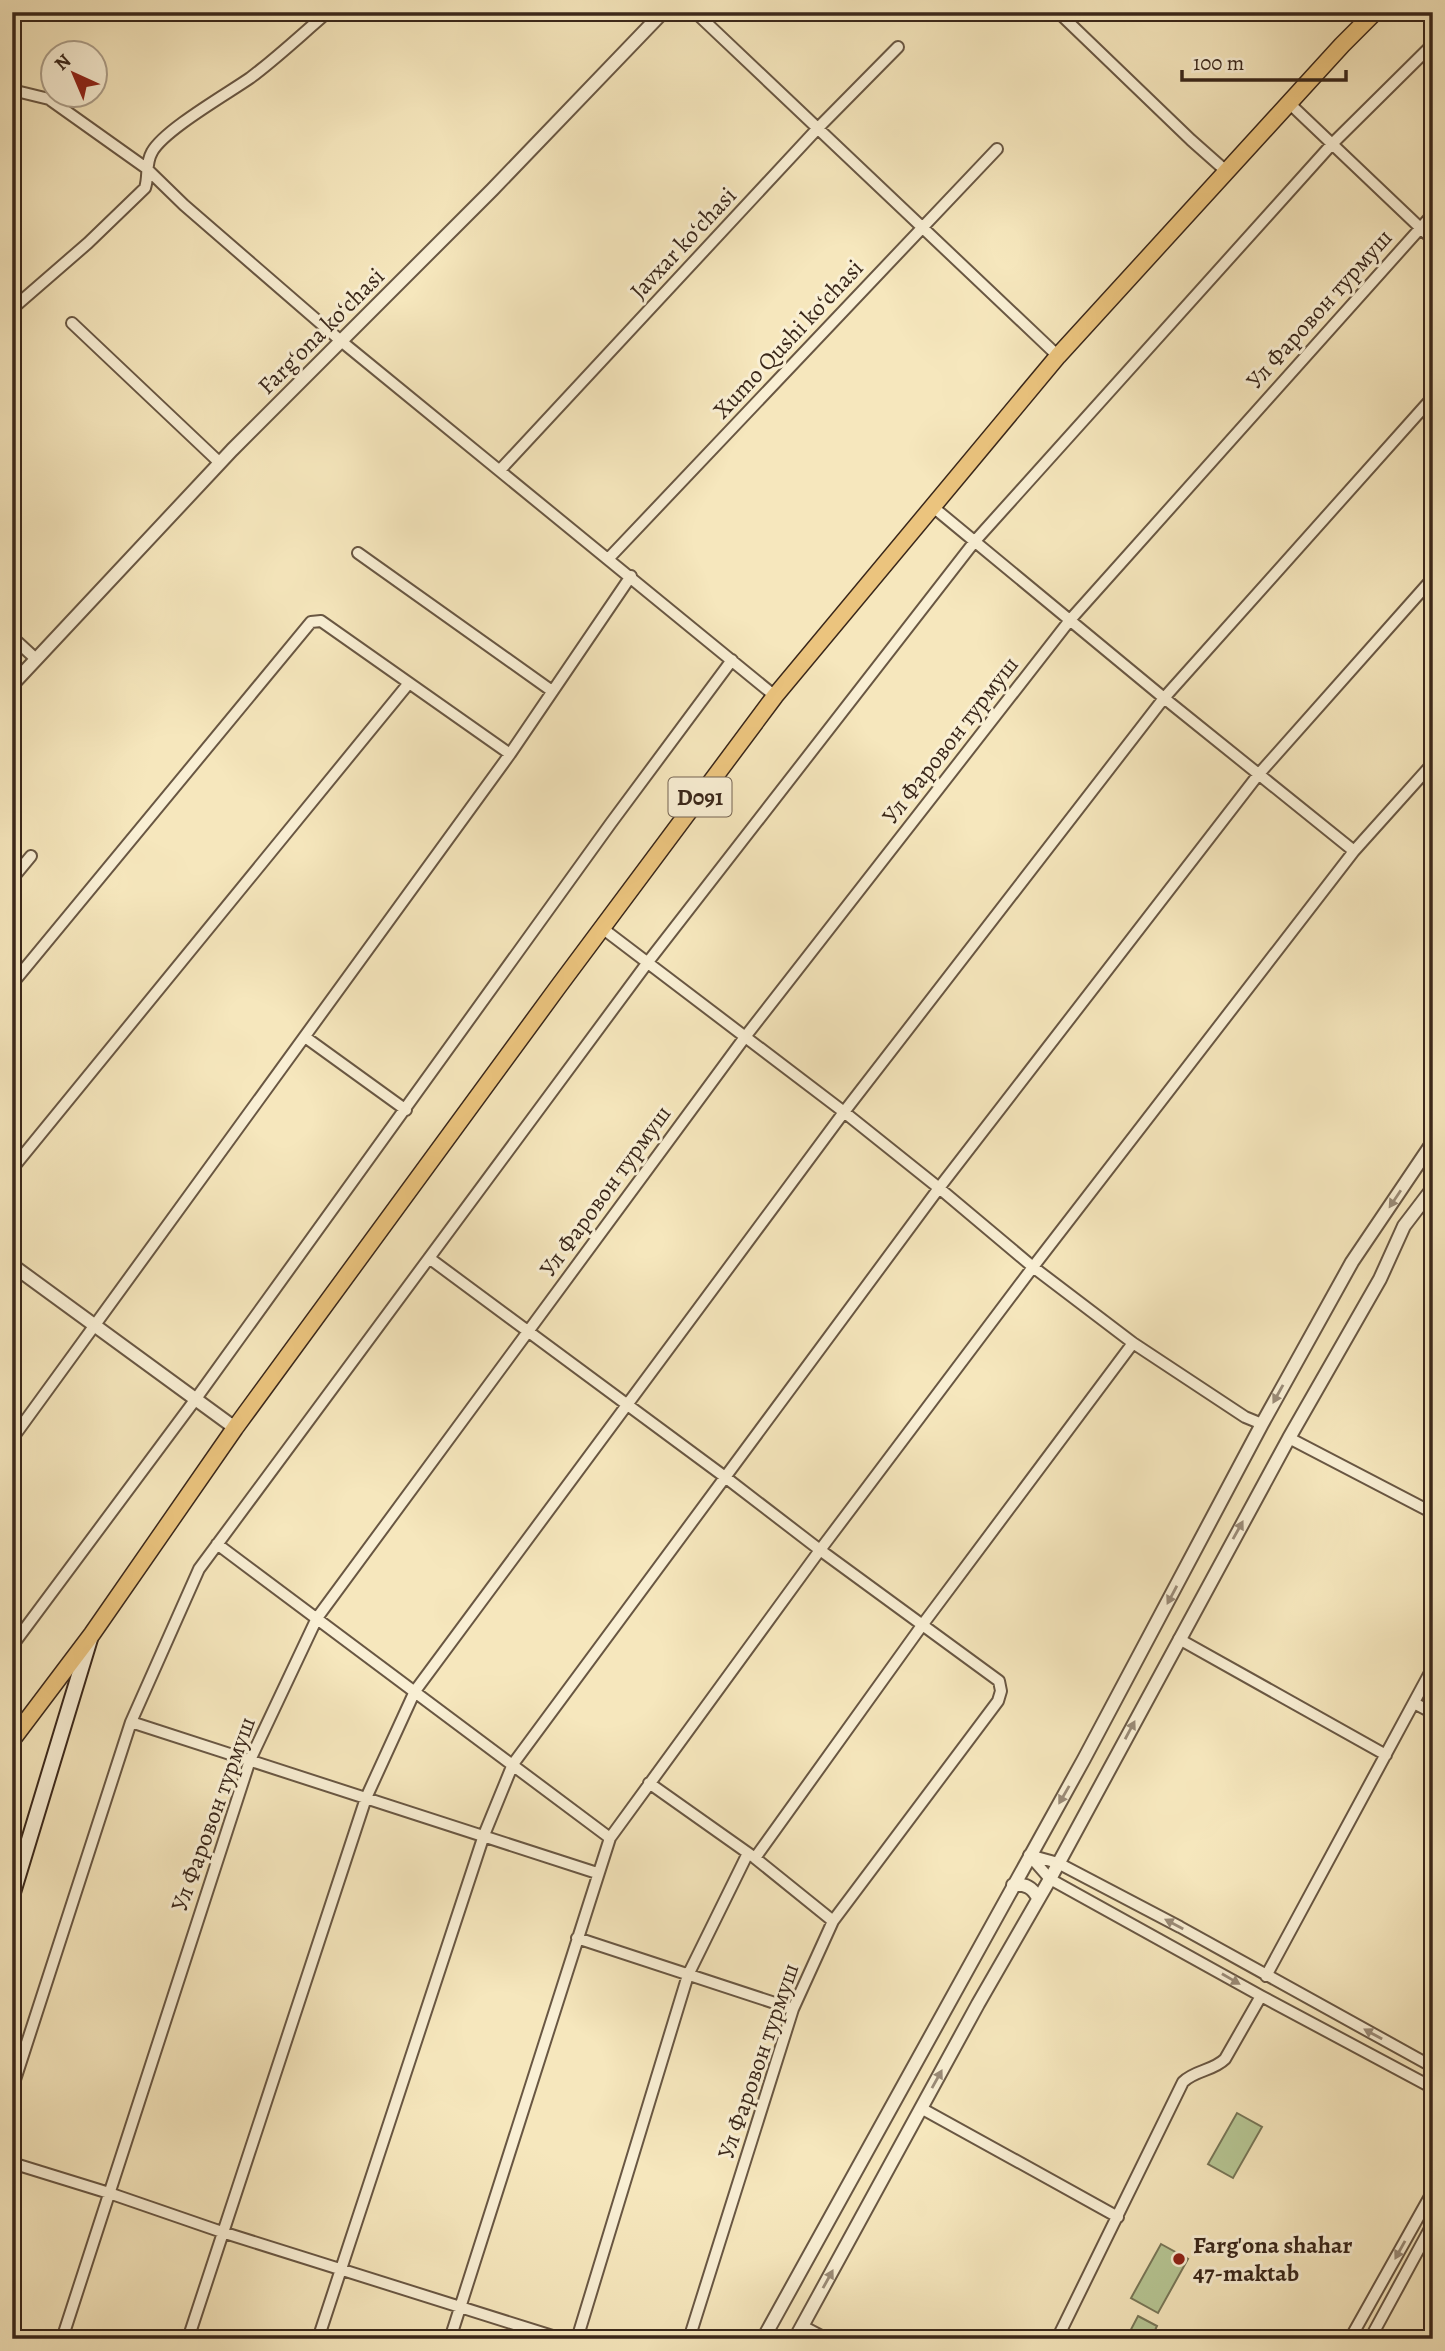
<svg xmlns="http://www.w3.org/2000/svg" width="1445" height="2351" font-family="Alegreya,serif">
	<rect width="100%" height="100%" fill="#f6e7bd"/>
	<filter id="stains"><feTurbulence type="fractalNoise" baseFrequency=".00286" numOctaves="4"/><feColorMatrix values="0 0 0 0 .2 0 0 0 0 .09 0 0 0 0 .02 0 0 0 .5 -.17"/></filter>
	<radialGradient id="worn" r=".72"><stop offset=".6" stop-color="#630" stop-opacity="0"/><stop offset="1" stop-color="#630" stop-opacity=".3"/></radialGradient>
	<path fill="#b7c795" stroke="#787758" stroke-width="2" d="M1237,2113l25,14 -29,51 -25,-14z
		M1161,2244l27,15 -30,54 -27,-15z
		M1138,2316l19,10 -6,13h-25z"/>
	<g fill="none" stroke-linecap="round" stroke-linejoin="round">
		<defs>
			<path id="minor" d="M695,12l363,344
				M1058,12l133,128 35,31
				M12,90l37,9 97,69 38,37 157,136 434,355
				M1289,103l144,137
				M12,309l76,-66 57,-55c4,-12 0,-24 7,-36 12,-22 75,-58 98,-74 27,-20 52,-44 78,-66
				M72,323l148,140
				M501,469l317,-341 80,-81
				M933,507l231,191 190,153
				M358,553l194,138
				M609,558l388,-409
				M12,637l24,22
				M12,879l19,-23
				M602,928l242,184 95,76 94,79 100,76 112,74 17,7
				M12,984l299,-362 10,-1 189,133
				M305,1037l101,73
				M12,1169l397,-486
				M429,1258l296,219 95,73 179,131 2,10 -3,10 -165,220 -40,88 -104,330
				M1289,1438l144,75
				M12,1439l498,-685 121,-178
				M217,1544l393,294
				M1179,1639l207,116
				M12,1646l183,-246 416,-577 121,-163
				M1414,1703l19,10
				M131,1722l466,151
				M649,1783l106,75 78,63
				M755,1858l168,-234 210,-281
				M577,1938l216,71
				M1266,1976l167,-309
				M1433,2067l-253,-140 -122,-64 -29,-8 21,24 211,117 172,92
				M12,2089l119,-367 68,-153 449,-607 327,-421 357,-397 101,-100
				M921,2108l197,109
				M12,2163l97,30 113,39 340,107
				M802,2326l25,13
				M62,2339l188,-579 67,-142 428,-581 325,-417 363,-406
				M188,2339l178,-541 49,-107 429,-579 320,-414 269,-301
				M318,2339l166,-504 29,-71 426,-576 319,-413 175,-197
				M450,2339l160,-501 210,-288 213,-283 321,-416 79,-88
				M577,2339l111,-364 60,-122
				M1057,2339l126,-257c12,-12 30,-11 42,-23l36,-63
				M1350,2339l83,-148
				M1370,2339l63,-116"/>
			<path id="tertiary" d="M12,685l220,-235 260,-260 171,-178
				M12,1265l223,163
				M1013,1885c13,-1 19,2 25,13
				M763,2339l321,-580 178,-335 90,-162 81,-120
				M795,2339l183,-335 72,-125 239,-441 91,-159 24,-53 29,-38"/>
			<path id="secondary" d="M12,1896l78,-257"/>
			<path id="primary" d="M12,1740l80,-106 143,-206 323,-441 217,-291 283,-340 284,-311 33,-33"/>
		</defs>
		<use href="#minor" stroke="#695743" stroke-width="14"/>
		<use href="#tertiary" stroke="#695743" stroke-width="16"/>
		<use href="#secondary" stroke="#3a271a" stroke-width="18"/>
		<use href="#primary" stroke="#3a271a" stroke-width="19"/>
		<use href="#minor" stroke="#f9efd4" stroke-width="10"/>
		<use href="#tertiary" stroke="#f9efd4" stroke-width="12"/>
		<use href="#secondary" stroke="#f9efd4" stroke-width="14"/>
		<use href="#primary" stroke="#ebc47e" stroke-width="16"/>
	</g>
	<defs><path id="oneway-solid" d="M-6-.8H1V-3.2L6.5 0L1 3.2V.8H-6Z" transform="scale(1.75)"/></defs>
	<g fill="#9a8b77">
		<use href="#oneway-solid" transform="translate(1395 1199) rotate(124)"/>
		<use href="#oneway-solid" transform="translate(1278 1394) rotate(119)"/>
		<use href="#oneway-solid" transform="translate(1238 1530) rotate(-61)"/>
		<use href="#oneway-solid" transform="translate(1172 1595) rotate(118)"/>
		<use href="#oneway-solid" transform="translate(1130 1730) rotate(-62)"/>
		<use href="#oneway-solid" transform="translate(1064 1795) rotate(120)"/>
		<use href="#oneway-solid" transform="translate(1174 1924) rotate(-152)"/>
		<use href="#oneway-solid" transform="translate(1231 1979) rotate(30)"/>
		<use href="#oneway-solid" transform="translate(1373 2034) rotate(-151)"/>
		<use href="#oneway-solid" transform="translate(937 2079) rotate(-61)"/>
		<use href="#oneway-solid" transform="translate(1400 2250) rotate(119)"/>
		<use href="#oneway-solid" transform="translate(828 2279) rotate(-61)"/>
	</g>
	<circle fill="#8f2418" stroke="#f9efd4" stroke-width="2.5" cx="1179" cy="2259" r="7"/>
	<g text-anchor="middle" stroke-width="6" stroke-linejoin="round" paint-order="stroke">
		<rect fill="#f9efd4" stroke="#736352" stroke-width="2" x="668.5" y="777.5" width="63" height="39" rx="5"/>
		<g font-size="23" font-weight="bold" fill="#3a271a">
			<text x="700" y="805">D091</text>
		</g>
		<g font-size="24" fill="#3a271a" stroke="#f9efd4">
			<text transform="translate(683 243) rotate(-47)" y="8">Javxar koʻchasi</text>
			<text transform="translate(1319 309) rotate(-48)" y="8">Ул Фаровон турмуш</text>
			<text transform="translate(321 331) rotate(-45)" y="8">Fargʻona koʻchasi</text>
			<text transform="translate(788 339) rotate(-47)" y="8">Xumo Qushi koʻchasi</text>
			<text transform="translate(950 740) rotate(-52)" y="8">Ул Фаровон турмуш</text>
			<text transform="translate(605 1191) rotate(-54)" y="8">Ул Фаровон турмуш</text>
			<text transform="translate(213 1814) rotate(-70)" y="8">Ул Фаровон турмуш</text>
			<text transform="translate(758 2061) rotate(-71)" y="8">Ул Фаровон турмуш</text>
		</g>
		<g font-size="24" font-weight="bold" fill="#3a271a" stroke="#f9efd4" text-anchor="start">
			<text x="1193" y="2253">Farg'ona shahar<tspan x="1193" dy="28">47-maktab</tspan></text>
		</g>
	</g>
	<rect width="1445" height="2351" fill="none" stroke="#f6e7bd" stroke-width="42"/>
	<rect x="14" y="14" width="1417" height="2323" fill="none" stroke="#3a271a" stroke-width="3.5"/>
	<rect x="21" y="21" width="1403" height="2309" fill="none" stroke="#3a271a" stroke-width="2"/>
	<g transform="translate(74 74) rotate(316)"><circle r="33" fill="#f9efd4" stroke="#ad9f8a" stroke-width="2"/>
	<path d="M0-5L12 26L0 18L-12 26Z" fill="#8f2418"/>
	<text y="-10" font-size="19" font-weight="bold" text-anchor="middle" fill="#3a271a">N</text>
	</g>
	<path d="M1182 70v10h164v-10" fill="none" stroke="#3a271a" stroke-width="3.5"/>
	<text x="1193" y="70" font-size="21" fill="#3a271a" stroke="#f9efd4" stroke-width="5" paint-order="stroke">100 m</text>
	<rect width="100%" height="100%" filter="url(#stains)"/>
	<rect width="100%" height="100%" fill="url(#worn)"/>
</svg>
